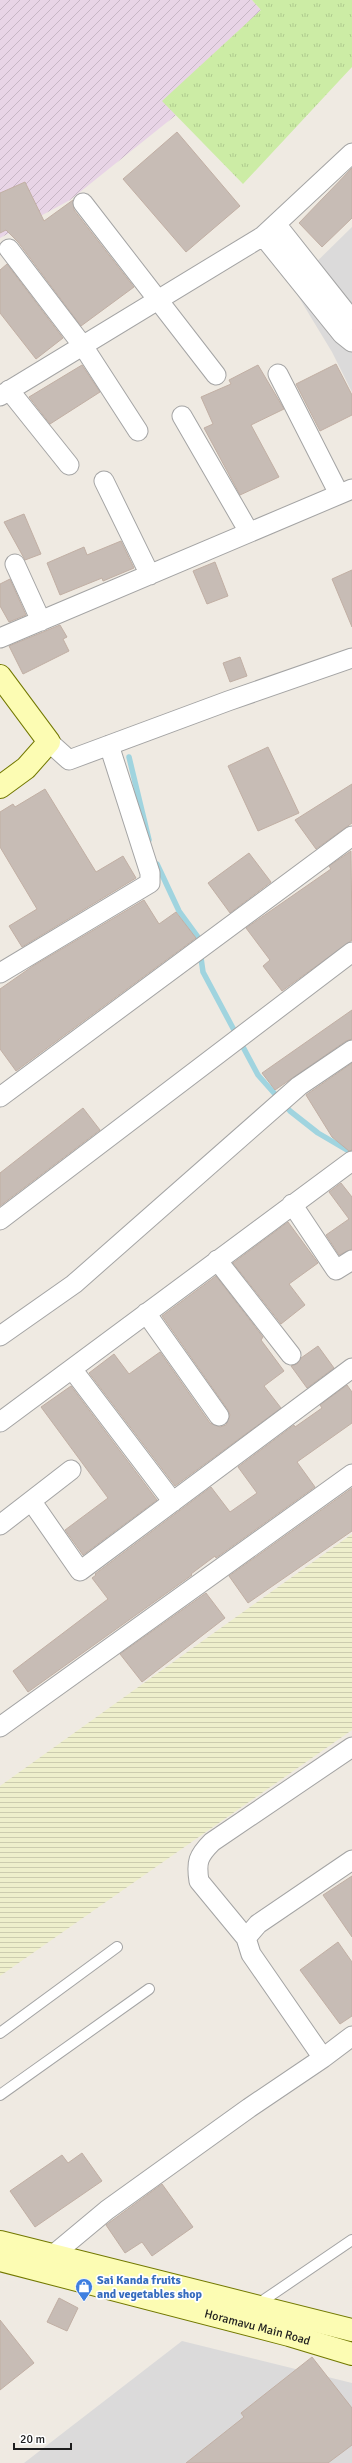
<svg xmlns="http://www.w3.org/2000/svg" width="352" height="2463" font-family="Signika,sans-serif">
	<defs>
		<pattern id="industrial-furrows" width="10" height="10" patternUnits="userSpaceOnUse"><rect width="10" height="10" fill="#e8d4e6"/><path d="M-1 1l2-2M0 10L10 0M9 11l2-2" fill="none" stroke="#c7b6c5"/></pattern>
		<pattern id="farmland-rules" width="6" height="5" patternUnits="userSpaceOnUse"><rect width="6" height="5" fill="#eeefcc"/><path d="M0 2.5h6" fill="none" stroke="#ccccaf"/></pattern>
		<pattern id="grass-tufts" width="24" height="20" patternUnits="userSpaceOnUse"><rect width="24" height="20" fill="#cceca5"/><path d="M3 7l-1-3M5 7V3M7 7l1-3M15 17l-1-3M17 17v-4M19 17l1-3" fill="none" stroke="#afca8e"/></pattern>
	</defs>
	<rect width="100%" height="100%" fill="#efeae2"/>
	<path fill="#dbdada" d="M352,227v165l-20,-40 -40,-66z
		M182,2341l170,42v80h-328z"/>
	<path fill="url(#industrial-furrows)" d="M0,0h252l9,10 -98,91 13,14 -106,85 -70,38z"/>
	<path fill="url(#farmland-rules)" d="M352,1534v196l-352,246v-190z"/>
	<path fill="url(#grass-tufts)" d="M252,0h100v67l-109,117 -81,-83 99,-91z"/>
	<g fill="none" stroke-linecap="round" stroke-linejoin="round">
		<path stroke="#a0d4df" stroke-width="5.5" d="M129,757l20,83
			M157,864l22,47 19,26 5,35 55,103 32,36 28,22 34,20"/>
	</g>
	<path fill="#c7bcb5" stroke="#c1afa4" d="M177,132l63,74 -54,46 -63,-73z
		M352,168v50l-30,29 -23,-24z
		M25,182l19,39 29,-21 1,10 60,77 -53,39 -63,-84 -12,-12 -6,3v-40z
		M7,264l56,74 -27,21 -36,-46v-43z
		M336,364l16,31v20l-32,16 -24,-47z
		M82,365l18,27 -50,32 -21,-27z
		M258,365l26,44 -33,16 28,52 -39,18 -36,-67 9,-4 -12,-27 30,-13 -2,-4z
		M24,514l17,40 -16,6 -21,-38z
		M121,541l13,27 -31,13 -1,-3 -42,17 -13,-32 37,-16 3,8z
		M215,562l13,34 -21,8 -14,-33z
		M352,570v57l-20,-48z
		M10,579l16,36 -17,7 -9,-16v-22z
		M60,625l7,12 -4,2 6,12 -46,23 -14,-28z
		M240,657l7,19 -17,6 -7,-19z
		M268,747l31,66 -41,18 -30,-65z
		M352,784v39l-36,26 -21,-29z
		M45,789l51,83 27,-16 13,22 -114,69 -13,-21 28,-17 -37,-62v-35l13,-8 2,3z
		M351,851l1,89 -70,51 -19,-25 7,-6 -24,-32 85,-59 -2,-3z
		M249,853l22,29 -41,31 -22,-30z
		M144,900l15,24 17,-12 20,26 -180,133 -16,-22v-60l33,-23z
		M352,1010v29l-6,2 -71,49 -13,-17z
		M352,1063v87l-3,1 -17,-14 -26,-42z
		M83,1108l17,22 -100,76v-33z
		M341,1183l11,14v52l-13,6 -13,-20 23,-16 -20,-27z
		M288,1222l30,41 -29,21 16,21 -24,19 -48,-61z
		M216,1276l47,61 -2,3 23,31 -20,15 17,22 -106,78 -86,-113 25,-19 15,20 31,-22 50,71 10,4 6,-2 4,-10 -2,-5 -66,-94z
		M318,1346l16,22 -27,20 -16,-22 6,-2 4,-6z
		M347,1385l5,7v31l-55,39 18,25 -99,71 -1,-2 -24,18 1,1 -164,117 -15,-21 95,-72 -16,-21 4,-3 -1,-1 116,-87 19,25 27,-19 -19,-26 56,-42 1,2 27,-19 -2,-3z
		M71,1386l86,114 -74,55 -18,-25 43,-32 -67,-91z
		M352,1488v43l-104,72 -19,-27z
		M206,1593l19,25 -83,64 -22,-28z
		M352,1876v61l-29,-42z
		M338,1942l14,20v54l-12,8 -40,-54z
		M82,2153l20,28 -67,46 -25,-36 52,-36 6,8z
		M162,2184l31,43 -41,29 -10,-14 -17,11 -19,-28z
		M59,2298l19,10 -11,23 -20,-9z
		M0,2320l34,43 -34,27z
		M312,2357l40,51v37l-24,18h-142l58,-46 -3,-4z"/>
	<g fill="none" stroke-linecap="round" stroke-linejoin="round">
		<defs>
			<path id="lane" d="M0,2033l117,-86
				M0,2095l149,-106
				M258,2304l94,-64"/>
			<path id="street" d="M83,203l133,172
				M276,224l76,96
				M263,236l79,98 10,8
				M9,249l74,97 55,85
				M278,374l61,120
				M9,390l60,75
				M0,396l263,-160 89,-83
				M182,416l67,116
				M104,481l46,94
				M15,564l26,57
				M0,638l352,-149
				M49,742l20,18 159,-59 124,-43
				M0,973l150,-90v-10l-41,-128
				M0,1097l352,-261
				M292,1204l44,66 16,-10
				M0,1220l352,-268
				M217,1260l74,95
				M146,1313l73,103
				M0,1336l74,-52 225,-198 53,-36
				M72,1369l101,133
				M0,1422l352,-261
				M32,1502l48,69 272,-203
				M0,1525l71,-55
				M0,1727l352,-253
				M246,1938l-47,-57c-3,-19 -1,-25 13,-39l140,-95
				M323,2058l29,-22
				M49,2267l4,-12 54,-45 142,-102 74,-50 -72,-104 -5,-16 12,-14 94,-64"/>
			<g id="secondary">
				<path d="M0,676l49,66 -23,26 -26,19"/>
				<path d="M0,2242l352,88"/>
				<path id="s1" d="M0,2260l289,75 63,19"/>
			</g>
		</defs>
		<use href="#lane" stroke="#a4a4a4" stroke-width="12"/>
		<use href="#street" stroke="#a4a4a4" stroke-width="21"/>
		<use href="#secondary" stroke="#727800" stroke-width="24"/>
		<use href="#lane" stroke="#fff" stroke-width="10"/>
		<use href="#street" stroke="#fff" stroke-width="19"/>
		<use href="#secondary" stroke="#fcfcb3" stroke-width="22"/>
	</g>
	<defs>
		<symbol id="shop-pin" viewBox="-11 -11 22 30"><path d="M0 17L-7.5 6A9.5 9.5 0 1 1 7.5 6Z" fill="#3f7fe0" stroke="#fff"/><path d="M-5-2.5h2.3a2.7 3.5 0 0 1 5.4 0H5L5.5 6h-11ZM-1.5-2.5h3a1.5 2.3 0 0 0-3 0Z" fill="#fff"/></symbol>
	</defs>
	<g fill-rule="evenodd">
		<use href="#shop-pin" x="74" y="2277" width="20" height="27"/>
	</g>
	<g text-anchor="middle" stroke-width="3.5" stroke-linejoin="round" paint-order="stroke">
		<g font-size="12" font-weight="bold" fill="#366cbe" stroke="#fff" text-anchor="start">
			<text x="97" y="2284">Sai Kanda fruits<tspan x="97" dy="14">and vegetables shop</tspan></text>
		</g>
		<g font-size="12" fill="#1d1d1d" stroke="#fff">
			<text dy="4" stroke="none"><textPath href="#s1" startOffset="266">Horamavu Main Road</textPath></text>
		</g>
	</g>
	<path d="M14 2443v6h57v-6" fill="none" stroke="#1d1d1d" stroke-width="2"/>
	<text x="20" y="2443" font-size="12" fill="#1d1d1d" stroke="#ffffff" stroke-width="3" paint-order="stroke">20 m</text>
</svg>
